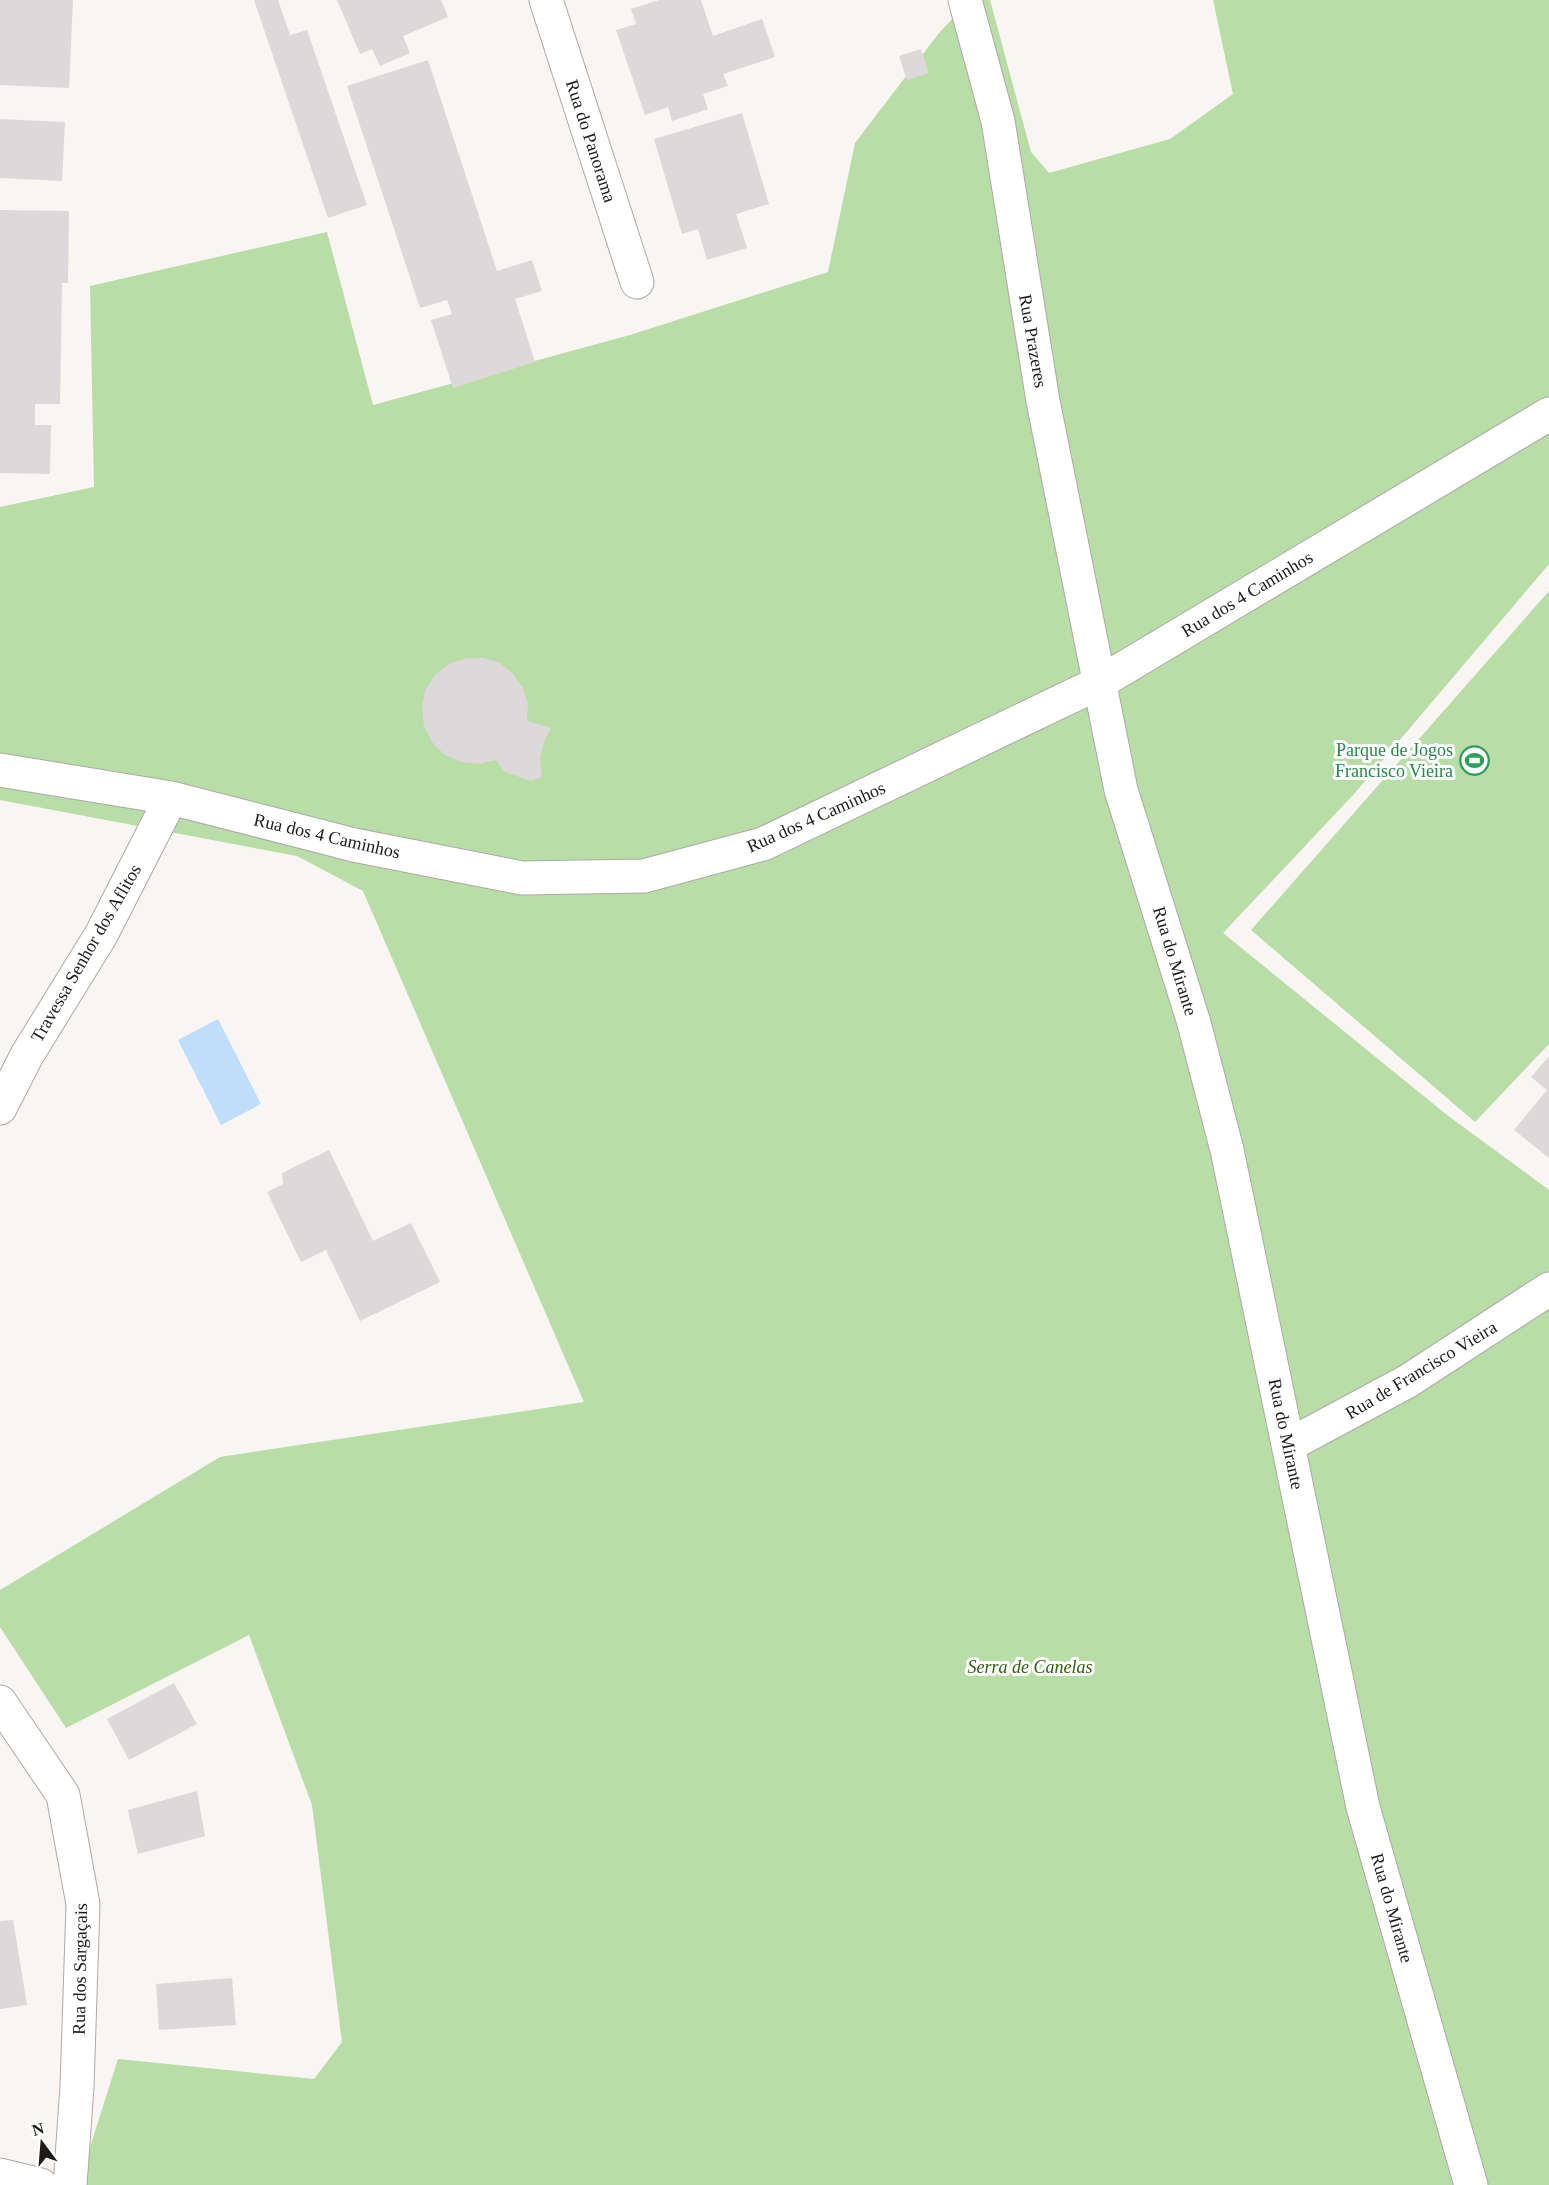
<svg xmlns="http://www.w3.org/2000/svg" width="1549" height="2185" font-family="'Times New Roman',serif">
	<rect width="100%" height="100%" fill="#f9f5f2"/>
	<path fill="#b8dda6" d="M970,0h20l41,152 18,21 121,-34 63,-45 -20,-94h336v564l-195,230 -131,139 224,182 102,75v995h-1471l40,-126 196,20 28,-37 -30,-237 -63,-170 -183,93 -66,-101v-37l220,-133 364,-55 -221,-511 -66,-35 -297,-56v-293l94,-20 -4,-201 237,-54 46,173 257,-70 198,-63 27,-129 84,-110z
		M1549,591v453l-74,78 -224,-192z"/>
	<path fill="#bedefb" d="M218,1019l43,85 -40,21 -43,-85z"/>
	<path fill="#ddd8da" d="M0,0h73l-4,88 -69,-3z
		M254,0h24l12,35 17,-5 60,175 -39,13z
		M337,0h104l7,17 -45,19 7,17 -30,13 -8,-17 -12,5z
		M659,0h42l12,36 49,-17 13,38 -52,17 5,12 -25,8 5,15 -36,12 -4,-14 -23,8 -29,-85 20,-6 -5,-15z
		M921,49l8,24 -22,7 -8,-24z
		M428,60l69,211 35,-11 10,31 -27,8 20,63 -82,26 -22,-68 21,-6 -5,-14 -27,8 -73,-222z
		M742,113l27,91 -33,10 11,34 -40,12 -9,-31 -16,5 -28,-95z
		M0,119l65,3 -3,59 -62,-3z
		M0,210l69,1 -1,72h-6l-2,121h-25v21h16l-1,49 -50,-1z
		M467,658h17l16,5 13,11 10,14 5,16 -1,17 24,7 -7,13 -4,18 2,18 -11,4 -26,-9 -9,-12 -17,4 -18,-2 -16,-7 -13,-13 -8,-16 -2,-18 3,-18 10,-15 14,-11z
		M1549,1056v102l-35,-28 33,-40 -16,-13z
		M329,1150l44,91 38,-18 29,59 -80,39 -34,-71 -25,12 -34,-70 16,-8 -1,-11z
		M174,1683l23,41 -68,36 -22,-41z
		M197,1791l8,45 -67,18 -10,-44z
		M13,1920l14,85 -27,4v-88z
		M232,1978l4,47 -77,5 -3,-46z"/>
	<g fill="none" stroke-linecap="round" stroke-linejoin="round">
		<defs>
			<path id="minor" d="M546,0l91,282
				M965,0l33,121 45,280 78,389 73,233 33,127 136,657 108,378
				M0,770l171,28 183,47 168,33 122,-2 119,-32 336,-161 450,-269
				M0,1108l27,-53 74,-120 70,-137
				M1289,1445l119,-64 141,-92
				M0,1702l63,93 20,109 -6,183 -7,98
				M0,2175l41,10"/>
		</defs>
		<use href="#minor" stroke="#ada9a6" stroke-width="35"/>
		<use href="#minor" stroke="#fff" stroke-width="33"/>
	</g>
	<defs>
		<symbol id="stadium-ring" viewBox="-11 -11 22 22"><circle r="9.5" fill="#fff" stroke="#2e9e5b" stroke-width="1.5"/><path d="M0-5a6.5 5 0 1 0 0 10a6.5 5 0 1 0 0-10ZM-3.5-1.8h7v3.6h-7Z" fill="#2e9e5b"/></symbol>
	</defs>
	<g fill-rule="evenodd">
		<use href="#stadium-ring" x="1458" y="744" width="33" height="33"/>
	</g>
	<g text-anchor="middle" stroke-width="6" stroke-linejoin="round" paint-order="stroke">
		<g font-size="18" fill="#1c1b1a" stroke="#fff">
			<text transform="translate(591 141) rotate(72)" y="6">Rua do Panorama</text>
			<text transform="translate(1033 341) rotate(80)" y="6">Rua Prazeres</text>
			<text transform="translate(1247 594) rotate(-31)" y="6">Rua dos 4 Caminhos</text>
			<text transform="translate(816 817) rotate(-24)" y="6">Rua dos 4 Caminhos</text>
			<text transform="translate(327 836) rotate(13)" y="6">Rua dos 4 Caminhos</text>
			<text transform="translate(86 953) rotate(-60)" y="6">Travessa Senhor dos Aflitos</text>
			<text transform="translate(1175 961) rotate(73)" y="6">Rua do Mirante</text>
			<text transform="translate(1421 1370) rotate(-31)" y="6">Rua de Francisco Vieira</text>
			<text transform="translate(1286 1434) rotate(78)" y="6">Rua do Mirante</text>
			<text transform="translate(1392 1908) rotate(74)" y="6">Rua do Mirante</text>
			<text transform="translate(80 1969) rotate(-89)" y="6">Rua dos Sargaçais</text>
		</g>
		<g font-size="18" fill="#27864d" stroke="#fff" text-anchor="end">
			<text x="1453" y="756">Parque de Jogos<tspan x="1453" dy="21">Francisco Vieira</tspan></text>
		</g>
		<g font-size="18" font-style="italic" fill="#315e0f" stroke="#fff">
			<text x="1030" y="1673">Serra de Canelas</text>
		</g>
	</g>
	<g transform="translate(42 2143) rotate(344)" stroke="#ffffff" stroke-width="4.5" paint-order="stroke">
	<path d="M0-4.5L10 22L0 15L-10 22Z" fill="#1c1b1a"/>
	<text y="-9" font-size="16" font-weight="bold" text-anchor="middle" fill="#1c1b1a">N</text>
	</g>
</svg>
